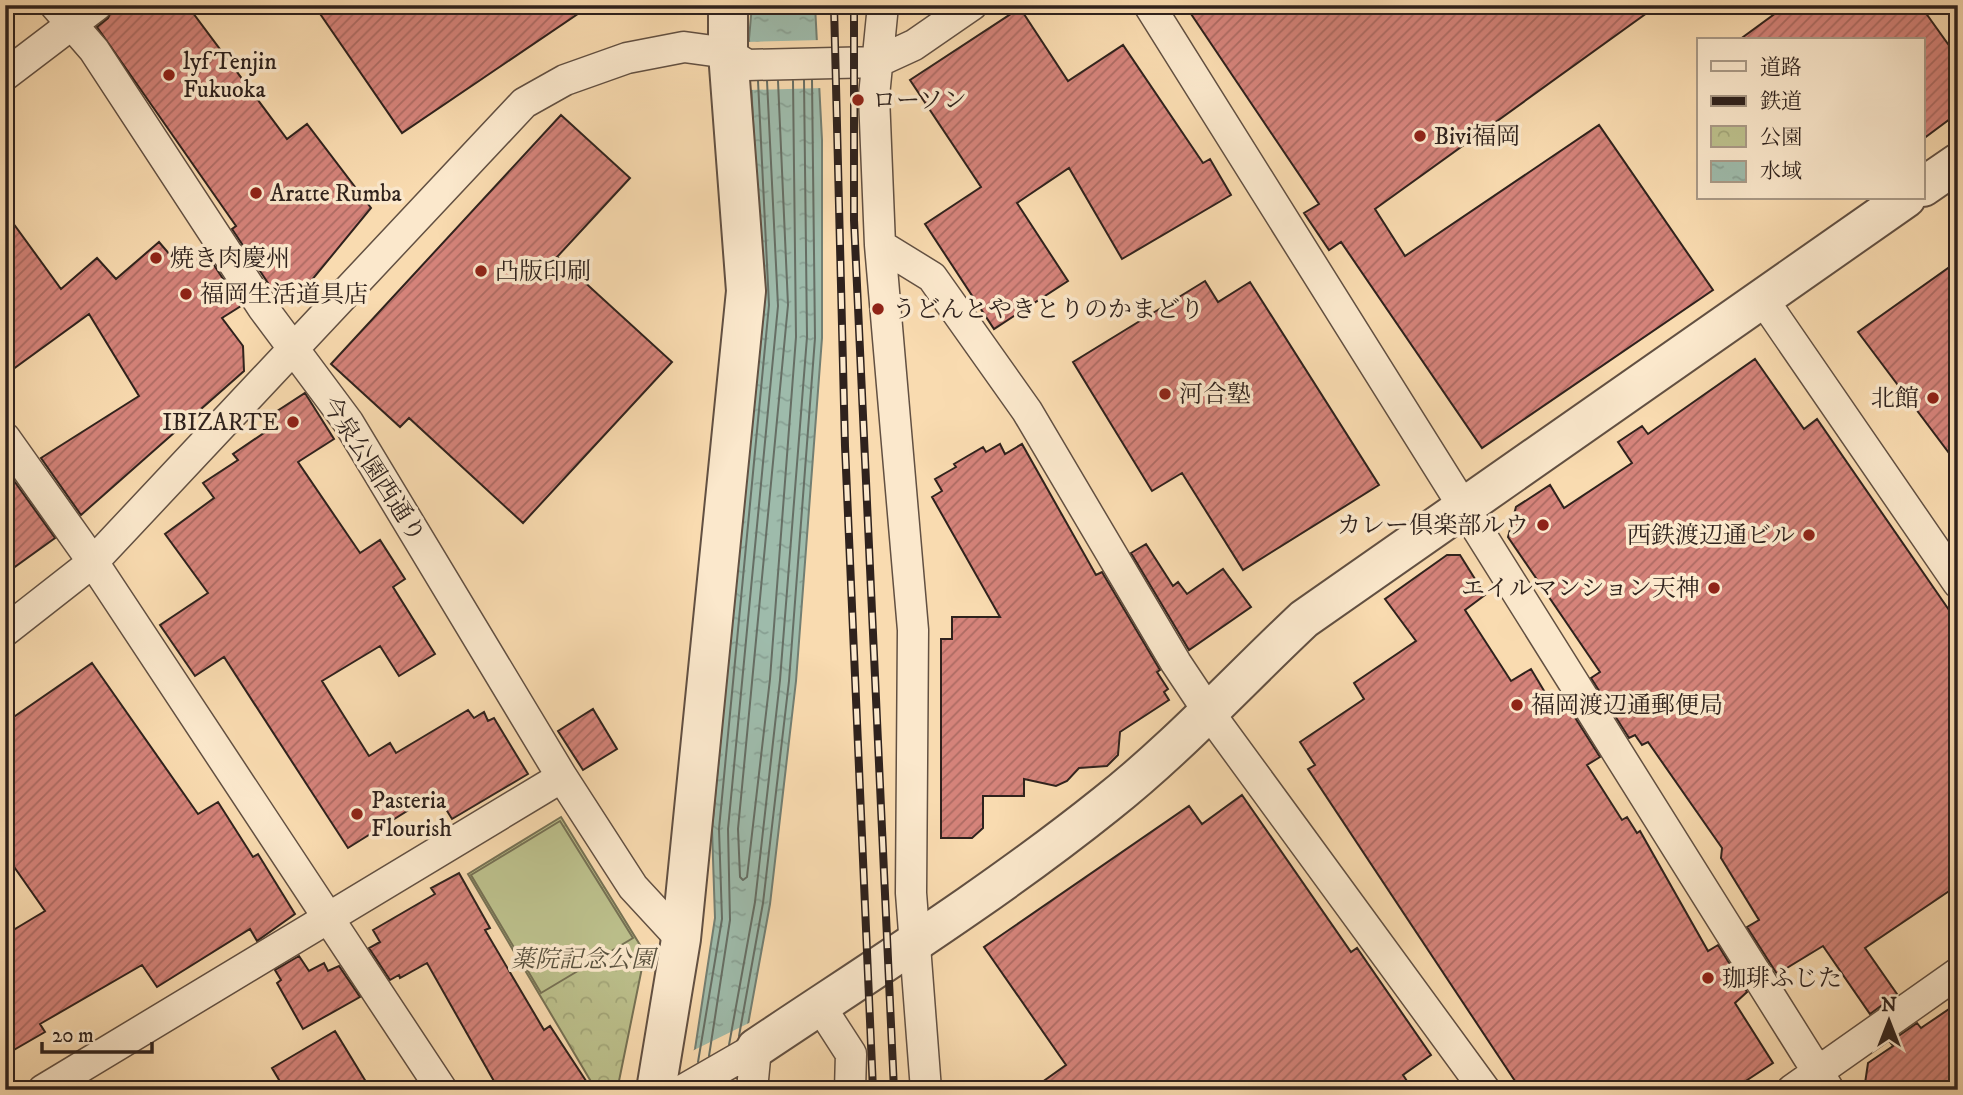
<svg xmlns="http://www.w3.org/2000/svg" width="1963" height="1095" font-family="'IM FELL DW Pica','Noto Serif JP',serif">
	<defs>
		<pattern id="park-crowns" width="20" height="18" patternUnits="userSpaceOnUse" patternTransform="scale(1.75)"><rect width="20" height="18" fill="#bcc08c"/><path d="M2 6a3 3 0 1 1 6 0M12 15a3 3 0 1 1 6 0" fill="none" stroke="#a2a578"/></pattern>
		<pattern id="water-ripples" width="26" height="14" patternUnits="userSpaceOnUse" patternTransform="scale(1.75)"><rect width="26" height="14" fill="#9ebbab"/><path d="M2 4q2-2 4 0t4 0M15 11q2-2 4 0t4 0" fill="none" stroke="#88a093"/></pattern>
		<pattern id="building-hatch" width="6" height="6" patternUnits="userSpaceOnUse" patternTransform="scale(1.75)"><rect width="6" height="6" fill="#d5837a"/><path d="M-1 1l2-2M0 6l6-6M5 7l2-2" fill="none" stroke="#ad6b63"/></pattern>
	</defs>
	<rect width="100%" height="100%" fill="#f9dbb0"/>
	<filter id="stains"><feTurbulence type="fractalNoise" baseFrequency=".00286" numOctaves="4"/><feColorMatrix values="0 0 0 0 .2 0 0 0 0 .09 0 0 0 0 .02 0 0 0 .5 -.17"/></filter>
	<radialGradient id="worn" r=".72"><stop offset=".6" stop-color="#630" stop-opacity="0"/><stop offset="1" stop-color="#630" stop-opacity=".3"/></radialGradient>
	<path fill="url(#park-crowns)" stroke="#767154" stroke-width="2" d="M561,817l84,136 -26,128 -10,9h-13l-128,-216z"/>
	<path fill="#bcc08c" stroke="#767154" stroke-width="2" d="M560,821l73,117 -92,55 -70,-118z"/>
	<path fill="url(#water-ripples)" stroke="#727e72" stroke-width="2" d="M752,5h63l7,135v198l-26,343 -26,223 -33,181 -55,5 13,-41 20,-131 -3,-89 50,-525 -13,-265z"/>
	<path fill="#f9dbb0" d="M821,40l2,48 -75,2 -1,-48z
		M753,1021l-13,69h-61l11,-38z"/>
	<g fill="none" stroke-linecap="round" stroke-linejoin="round">
		<path stroke="#666e64" stroke-width="2" d="M778,81l10,224 -50,524 2,48 3,3 4,-3 23,-198 26,-342 -3,-256
			M739,1036l24,-133 26,-222 26,-343 -3,-258
			M729,1045l26,-143 25,-222 27,-343 -3,-257
			M709,1056l21,-136 -2,-91 50,-523 -11,-225
			M698,1062l24,-143 -3,-90 50,-524 -11,-224"/>
	</g>
	<path fill="url(#building-hatch)" stroke="#2f221d" stroke-width="2" d="M114,5h73l100,134 20,-15 64,84 -69,84 -30,-3 -40,-60 4,-3 -139,-199 11,-9z
		M314,5h277l-189,128z
		M1185,5h473l-283,204 30,47 194,-131 114,165 -231,158 -141,-206 -12,8 -25,-37 15,-9z
		M1787,5h133l38,53v55l-35,26v-99h-184z
		M1020,8l48,73 55,-36 80,118 7,-4 21,36 -109,64 -53,-91 -52,35 51,78 -74,48 -69,-105 56,-37 -71,-107z
		M561,115l69,63 -73,79 115,105 -149,161 -114,-105 -9,9 -69,-63z
		M5,212l56,77 36,-31 19,21 43,-37 18,21 25,-16 39,59 -19,12 21,28 1,25 -163,144 -40,-57 98,-62 -50,-82 -84,61z
		M1958,261v204l-100,-133z
		M1205,281l13,21 32,-20 129,203 -136,85 -61,-97 -30,18 -79,-129z
		M1755,359l49,70 13,-10 141,204v262l-93,63 32,46 -27,20 -47,-68 -46,28 -30,-47 12,-7 -38,-62 1,-10 -74,-106 -6,3 -7,-10 -6,3 -38,-60 9,-6 -92,-135 8,-30 34,-22 14,23 68,-45 -14,-21 24,-16 6,8z
		M305,393l29,46 -36,23 62,91 20,-13 25,39 -12,8 42,67 -36,22 -19,-30 -58,35 47,75 21,-13 6,10 72,-43 6,8 10,-6 4,9 6,-3 34,56 -76,45 -16,-26 -88,55 -124,-191 -29,19 -35,-51 48,-32 -43,-59 49,-36 -11,-15 35,-23 -5,-6 44,-30 -6,-9z
		M1000,444l5,10 17,-10 74,131 6,-3 58,98 -3,2 11,17 -4,3 5,8 -49,32 -2,23 -11,11 -28,2 -12,13 -11,5 -32,-7v17h-41v32l-11,10h-31v-199h11v-22h48l-68,-120 10,-6 -7,-12 21,-12 -2,-3 29,-17 3,5z
		M12,478l43,60 -50,36v-92z
		M1146,544l27,42 5,-4 9,12 36,-25 28,38 -62,43 -58,-97z
		M1447,555h13l25,40 -20,15 46,71 20,-12 21,35 10,-7 38,60 -13,8 35,55 5,-3 10,16 3,-2 68,120 10,-6 29,47 -12,11 38,60 -41,27h-211l-213,-321 7,-4 -15,-23 64,-43 -10,-16 62,-42 -31,-42z
		M92,663l106,151 20,-12 35,55 5,-3 37,60 -38,27 -7,-12 -93,58 -15,-22 -102,59 5,8 -40,23v-120l40,-24 -40,-57v-131z
		M593,709l24,40 -34,21 -25,-39z
		M1242,795l109,157 6,-4 74,107 -28,20 10,15h-382l35,-25 -82,-118 205,-141 13,18z
		M459,873l31,55 -5,2 59,100 6,-4 42,64h-93l-72,-127 -27,15 -1,-3 -9,5 -21,-32 11,-6 -7,-12 62,-36 -4,-6z
		M299,956l10,15 15,-8 4,8 11,-5 21,31 -57,32 -26,-46 4,-3 -6,-10z
		M1958,1003v87h-94l4,-27 25,-17 -3,-4 27,-19 4,5z
		M335,1031l36,59h-86l-13,-22z"/>
	<g fill="none" stroke-linecap="round" stroke-linejoin="round">
		<defs>
			<path id="minor" d="M55,5l39,45 169,258 85,114 214,355 71,110 48,52
				M883,5l-9,91 6,149 33,385 -2,263 15,197
				M1149,5l680,1085
				M5,75l92,-70
				M880,245l52,32 95,134 149,252 34,51 275,376
				M1762,298l196,285
				M5,438l88,124 349,528
				M5,631l88,-69 431,-459 41,-23 62,-22 57,-11 44,6 19,12 130,-3 37,-17 58,-40
				M820,1006l31,48 -1,36
				M43,1090l519,-313
				M683,1090l73,-42
				M752,1090l4,-42
				M1792,1090l166,-117"/>
			<path id="tertiary" d="M1923,187l35,-24
				M756,1048c118,-79 239,-155 350,-244 71,-56 132,-123 198,-185l602,-421
				M656,1090l25,-151 65,-648 -18,-238v-48"/>
		</defs>
		<use href="#minor" stroke="#625042" stroke-width="33"/>
		<use href="#tertiary" stroke="#625042" stroke-width="42"/>
		<use href="#minor" stroke="#fbe8cc" stroke-width="30"/>
		<use href="#tertiary" stroke="#fbe8cc" stroke-width="38"/>
		<defs>
			<path id="rail" d="M834,5l11,441 28,644
				M854,5v215l40,870"/>
		</defs>
		<use href="#rail" stroke="#2f221d" stroke-width="8"/>
		<use href="#rail" stroke="#fbe8cc" stroke-width="5" stroke-dasharray="16" stroke-linecap="butt"/>
	</g>
	<g fill="#8f2418" stroke="#fbe8cc" stroke-width="2.5">
		<circle cx="169" cy="75" r="7"/>
		<circle cx="858" cy="100" r="7"/>
		<circle cx="1420" cy="136" r="7"/>
		<circle cx="256" cy="193" r="7"/>
		<circle cx="156" cy="258" r="7"/>
		<circle cx="481" cy="271" r="7"/>
		<circle cx="186" cy="294" r="7"/>
		<circle cx="878" cy="309" r="7"/>
		<circle cx="1165" cy="394" r="7"/>
		<circle cx="1933" cy="398" r="7"/>
		<circle cx="293" cy="422" r="7"/>
		<circle cx="1543" cy="525" r="7"/>
		<circle cx="1809" cy="535" r="7"/>
		<circle cx="1714" cy="588" r="7"/>
		<circle cx="1517" cy="705" r="7"/>
		<circle cx="357" cy="814" r="7"/>
		<circle cx="1708" cy="978" r="7"/>
	</g>
	<g text-anchor="middle" stroke-width="7" stroke-linejoin="round" paint-order="stroke">
		<g font-size="24" fill="#2f221d" stroke="#fbe8cc" text-anchor="start">
			<text x="183" y="69">lyf Tenjin<tspan x="183" dy="28">Fukuoka</tspan></text>
			<text x="872" y="108">ローソン</text>
			<text x="1434" y="144">Bivi福岡</text>
			<text x="270" y="201">Aratte Rumba</text>
			<text x="170" y="266">焼き肉慶州</text>
			<text x="495" y="279">凸版印刷</text>
			<text x="200" y="302">福岡生活道具店</text>
			<text x="892" y="317">うどんとやきとりのかまどり</text>
			<text x="1179" y="402">河合塾</text>
			<text x="1919" y="406" text-anchor="end">北館</text>
			<text x="279" y="430" text-anchor="end">IBIZARTE</text>
			<text x="1529" y="533" text-anchor="end">カレー倶楽部ルウ</text>
			<text x="1795" y="543" text-anchor="end">西鉄渡辺通ビル</text>
			<text x="1700" y="596" text-anchor="end">エイルマンション天神</text>
			<text x="1531" y="713">福岡渡辺通郵便局</text>
			<text x="371" y="808">Pasteria<tspan x="371" dy="28">Flourish</tspan></text>
			<text x="1722" y="986">珈琲ふじた</text>
		</g>
		<g font-size="24" fill="#2f221d" stroke="#fbe8cc">
			<text transform="translate(374 469) rotate(57)" y="8">今泉公園西通り</text>
		</g>
		<g font-size="24" font-style="italic" fill="#59513e" stroke="#fbe8cc">
			<text x="583" y="967">薬院記念公園</text>
		</g>
	</g>
	<rect width="1963" height="1095" fill="none" stroke="#f9dbb0" stroke-width="28"/>
	<rect x="7" y="7" width="1949" height="1081" fill="none" stroke="#2f221d" stroke-width="3.5"/>
	<rect x="14" y="14" width="1935" height="1067" fill="none" stroke="#2f221d" stroke-width="2"/>
	<rect x="1697" y="38" width="228" height="161" fill="#fbe8cc" stroke="#a99986" stroke-width="2"/>
	<rect x="1711" y="61" width="35" height="10" fill="#fbe8cc" stroke="#a99986" stroke-width="2"/>
	<text x="1760" y="74" font-size="21" fill="#2f221d">道路</text>
	<rect x="1711" y="96" width="35" height="10" fill="#2f221d" stroke="#a99986" stroke-width="2"/>
	<text x="1760" y="108" font-size="21" fill="#2f221d">鉄道</text>
	<rect x="1711" y="126" width="35" height="21" fill="url(#park-crowns)" stroke="#a99986" stroke-width="2"/>
	<text x="1760" y="144" font-size="21" fill="#2f221d">公園</text>
	<rect x="1711" y="161" width="35" height="21" fill="url(#water-ripples)" stroke="#a99986" stroke-width="2"/>
	<text x="1760" y="178" font-size="21" fill="#2f221d">水域</text>
	<g transform="translate(1889 1021)" stroke="#fbe8cc" stroke-width="5" paint-order="stroke">
	<path d="M0-5L12 26L0 18L-12 26Z" fill="#2f221d"/>
	<text y="-10" font-size="19" font-weight="bold" text-anchor="middle" fill="#2f221d">N</text>
	</g>
	<path d="M42 1042v10h110v-10" fill="none" stroke="#2f221d" stroke-width="3.5"/>
	<text x="52" y="1042" font-size="21" fill="#2f221d" stroke="#fbe8cc" stroke-width="5" paint-order="stroke">20 m</text>
	<rect width="100%" height="100%" filter="url(#stains)"/>
	<rect width="100%" height="100%" fill="url(#worn)"/>
</svg>
